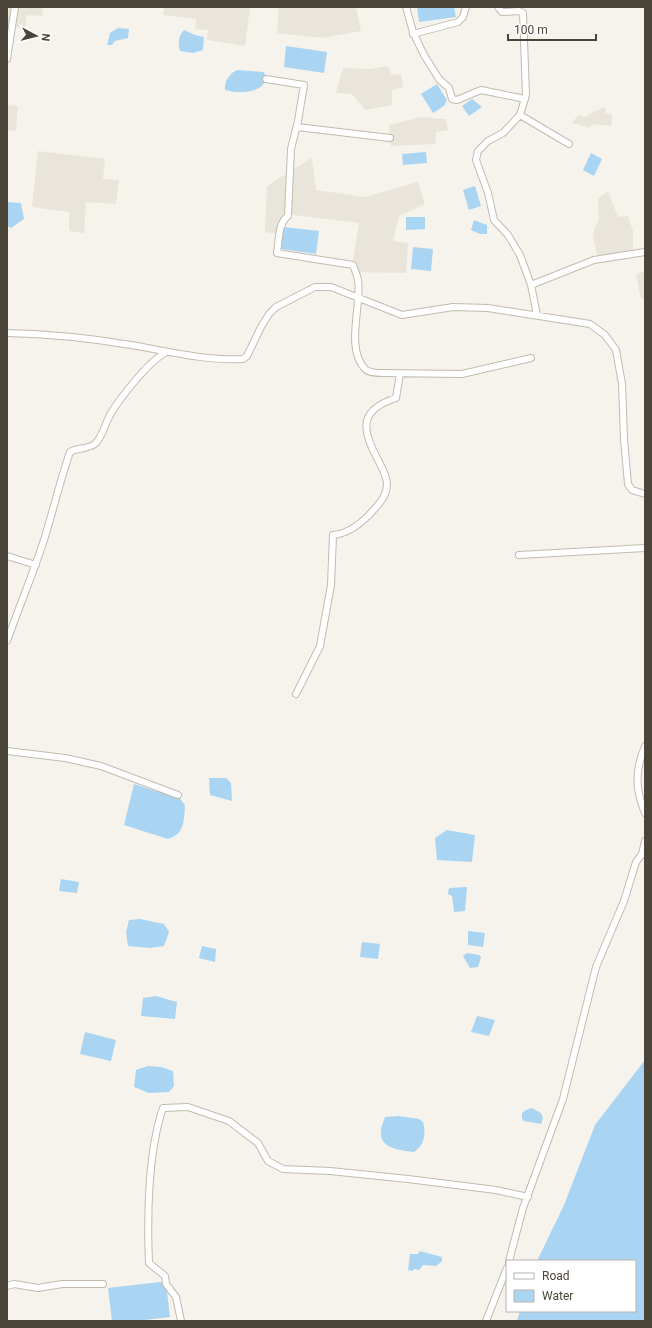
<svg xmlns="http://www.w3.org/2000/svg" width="652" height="1328" font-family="Roboto,sans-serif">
	<rect width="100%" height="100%" fill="#f6f3ec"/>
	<path fill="#eae5da" d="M7,7h36l-1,9 -15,-1 -2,13 -18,-2z
		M164,7h86l-5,39 -38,-6 1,-10 -13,-1 1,-10 -33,-4z
		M279,7h77l5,24 -38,7 -46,-5z
		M387,66l5,9 9,-1 3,13 -12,3v15l-27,5 -13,-16 -16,-1 7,-25 27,1z
		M7,105l11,1 -2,25 -9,-1z
		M605,107v6l8,2 -2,11 -18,-2 -3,4 -18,-5 6,-8 8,2 9,-6z
		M421,117l25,2 2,11 -12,2 -1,12 -44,2 -2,-21z
		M38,151l67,8 -2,20 16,1 -3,24 -30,-2 -2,31 -15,-2v-19l-37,-5z
		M312,158l4,32 49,7 53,-15 7,22 -26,12 -6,25 15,2 -2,30 -55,-1 8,-49 -73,-9 -6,20 -15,-2 2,-46z
		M608,191l10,26 10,-1 5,15v19l-35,7 -5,-20 2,-10 4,-8 -1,-20z
		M645,270v29h-4l-5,-24z"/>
	<path fill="#a9d4f2" d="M417,7h37l2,10 -37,5z
		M118,28l11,1 -1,9 -13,3 -3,4h-5l3,-12z
		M184,30l11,5 9,2 -1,13 -10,3 -13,-2c-2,-8 -2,-15 4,-21z
		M286,46l41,6 -3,21 -40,-6z
		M238,70l26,2c8,22 -27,22 -39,18 -1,-8 5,-18 13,-20z
		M437,84l10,16 -3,6 -11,7 -12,-19z
		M472,99l10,8 -13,9 -7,-10z
		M426,152l1,11 -24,2 -1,-11z
		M591,153l11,6 -8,17 -11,-6z
		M475,186l6,20 -12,4 -6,-20z
		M7,202l14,1 3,16 -13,9 -4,-2z
		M406,217h19v12l-19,1z
		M474,220l13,5v9h-7l-9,-4z
		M284,227l35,4 -3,23 -35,-5z
		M413,247l20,2 -2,22 -20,-2z
		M209,778h17l5,5 1,18 -22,-6z
		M134,784l46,15 5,6c-1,15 0,29 -17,34l-44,-14z
		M447,830l28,5 -3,27 -35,-2 -2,-22z
		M61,879l18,3 -2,11 -18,-2z
		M467,887l-2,24 -11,1 -2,-16 -4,-2 1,-6z
		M140,919l24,5 5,8 -5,14 -14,2 -22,-2 -2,-14 3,-12z
		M468,931l17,2 -2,14 -15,-2z
		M362,942l18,2 -2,15 -18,-2z
		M202,946l14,3 -1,13 -16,-4z
		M467,953l12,2 2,2 -3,10 -8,1 -7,-12z
		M156,996l21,6 -2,17 -34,-3 2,-18z
		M477,1016l18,4 -6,16 -18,-4z
		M85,1032l31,8 -5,21 -31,-7z
		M645,1060v261h-128l3,-10h115v-50h-98l27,-56 31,-80z
		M148,1066l13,1 12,4 1,15 -5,6 -20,1 -15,-6 2,-17z
		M532,1108l9,5 2,5 -2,6 -17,-3 -2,-2v-6l4,-3z
		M399,1116l20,3 4,3c3,12 2,22 -9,30 -25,-3 -41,-7 -29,-35z
		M420,1251l22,6v4l-6,5 -13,-1 -4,5 -4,-1 -3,2 -4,-1 2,-16h8z
		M160,1282l6,2 4,33 -34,4h-24l-4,-33z"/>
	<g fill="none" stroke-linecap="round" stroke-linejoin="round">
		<defs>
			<path id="minor" d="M406,7l7,25 11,23 15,24 10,9 3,11 5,1 24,-10 44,9
				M498,7l4,5 17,-1 4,2 3,82 -6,20 -17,18 -15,8 -10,10 -2,9 12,33 6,27 14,15 12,20 11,30 6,30
				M413,34l45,-12 5,-5 3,-10
				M7,59l8,-52
				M266,79l38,6 -6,36 -7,28 -3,67c-10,7 -9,25 -11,37l76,12c2,5 4,10 5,15 4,25 -13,68 7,89 4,4 12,4 18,4l79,1 69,-16
				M520,115l49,29
				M297,127l93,11
				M531,285l63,-25 51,-8
				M7,333c42,1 83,5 124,12 36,6 74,16 112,14l4,-3 14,-29 8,-13 7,-7 39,-20h16l71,28 51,-8 35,1 102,16 15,11 11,15 6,34 2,55 4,45 4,6 13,4
				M519,555l126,-7
				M7,556l29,9
				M7,641c12,-34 26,-67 37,-101 9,-29 16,-59 26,-88 7,-5 19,-2 26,-9 7,-8 9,-19 14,-28 9,-16 39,-54 55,-62
				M296,694l24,-48 11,-61 2,-50c14,-1 26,-10 36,-20 8,-9 18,-18 18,-31 0,-9 -7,-20 -11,-28 -16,-30 -14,-47 20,-58l4,-24
				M645,746c-10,24 -10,43 0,67
				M7,751l58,7 36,8 77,29
				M509,1261l14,-53 40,-109 33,-132 28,-66 12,-39 6,-8 3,-13
				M7,1286l7,-2 24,4 24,-4h41
				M181,1321l-5,-24 -10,-13 -1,-8 -16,-13c-2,-46 -1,-112 14,-155l25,-1 41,14 29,22 10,18 15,8 47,2 78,8 88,11 32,7
				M486,1321l21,-53"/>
		</defs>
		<use href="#minor" stroke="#c2bbae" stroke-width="8"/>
		<use href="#minor" stroke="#fff" stroke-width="6"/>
	</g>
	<rect width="652" height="1328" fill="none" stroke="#4b4439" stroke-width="16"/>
	<rect x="506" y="1260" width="130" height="52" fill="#ffffff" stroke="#b7b4b0"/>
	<rect x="514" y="1273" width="20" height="6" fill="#ffffff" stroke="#b7b4b0"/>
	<text x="542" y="1280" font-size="12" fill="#4b4439">Road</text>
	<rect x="514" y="1290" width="20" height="12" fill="#a9d4f2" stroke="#b7b4b0"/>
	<text x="542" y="1300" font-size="12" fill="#4b4439">Water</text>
	<g transform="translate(36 36) rotate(97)" stroke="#ffffff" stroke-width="3" paint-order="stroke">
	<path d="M0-3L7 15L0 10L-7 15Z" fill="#4b4439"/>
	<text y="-6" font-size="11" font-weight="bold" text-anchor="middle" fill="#4b4439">N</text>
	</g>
	<path d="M508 34v6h88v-6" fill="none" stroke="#4b4439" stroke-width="2"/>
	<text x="514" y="34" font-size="12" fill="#4b4439" stroke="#ffffff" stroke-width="3" paint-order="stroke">100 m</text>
</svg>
